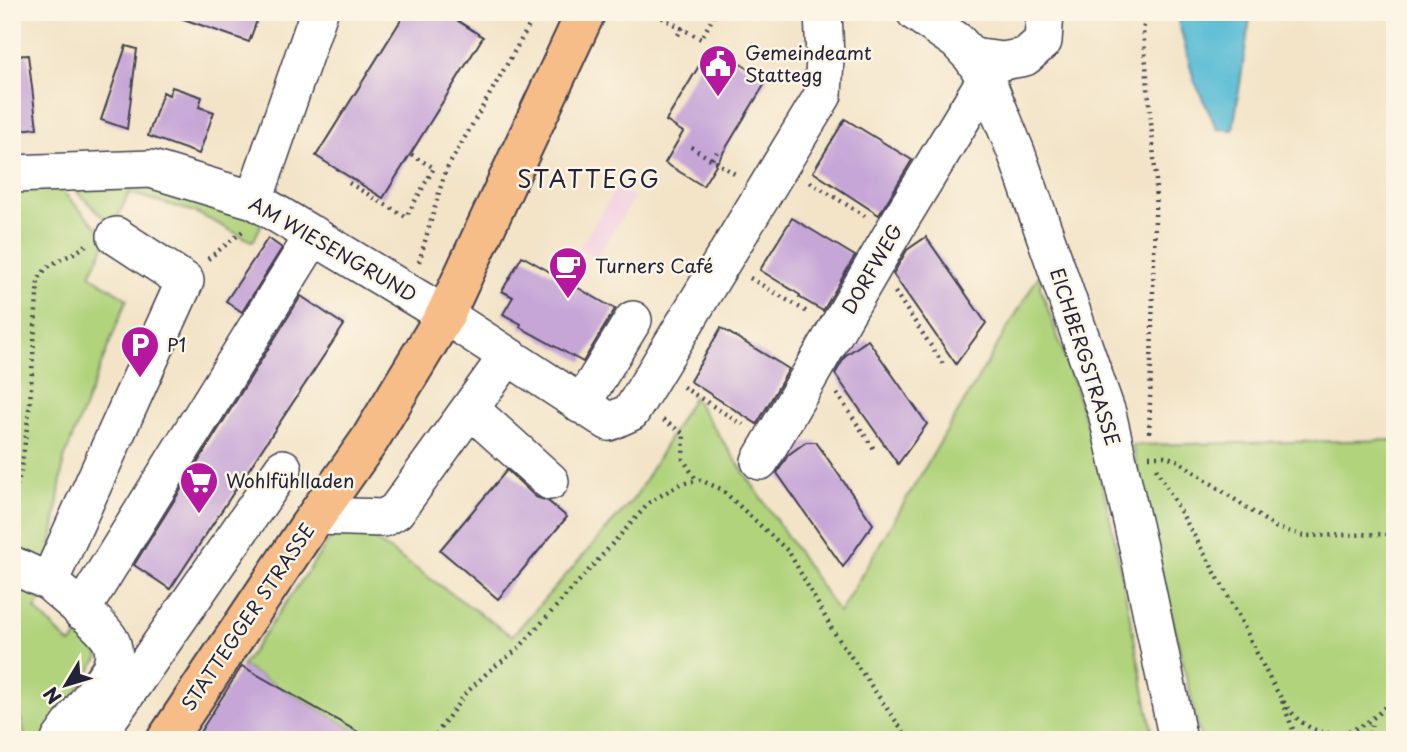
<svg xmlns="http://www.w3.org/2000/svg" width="1407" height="752" font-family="'Playpen Sans',sans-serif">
	<rect width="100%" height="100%" fill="#fcf5e5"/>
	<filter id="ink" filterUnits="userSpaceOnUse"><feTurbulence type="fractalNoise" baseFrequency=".0143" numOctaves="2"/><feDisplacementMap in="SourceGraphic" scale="14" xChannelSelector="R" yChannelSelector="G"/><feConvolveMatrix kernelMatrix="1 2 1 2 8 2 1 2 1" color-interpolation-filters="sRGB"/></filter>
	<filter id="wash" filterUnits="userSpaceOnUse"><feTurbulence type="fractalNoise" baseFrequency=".00686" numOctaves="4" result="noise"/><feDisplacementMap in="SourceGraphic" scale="28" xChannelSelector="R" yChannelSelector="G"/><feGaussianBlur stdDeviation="1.57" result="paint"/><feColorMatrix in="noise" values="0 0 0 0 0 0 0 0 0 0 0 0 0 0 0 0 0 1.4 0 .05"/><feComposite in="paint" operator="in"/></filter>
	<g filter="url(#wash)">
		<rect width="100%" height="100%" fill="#f3e4c8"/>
		<path fill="#f2cfe2" d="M617,187l17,10 -38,62 -17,-11z"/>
		<path fill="#b0d37c" stroke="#697a5c" stroke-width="2" d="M63,178h68l132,43 -10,21 -58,-30 -66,-19 -16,34z
			M53,182l55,56 -18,37 37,24 -63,160 -20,136 -9,14 35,35 13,-12 7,2 9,23 -53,83h-21l-2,-14 -11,-32v-491l6,-1 -1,-18z
			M1042,270l-2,17 34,96 22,75 18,78 40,204h-782l-130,-74 87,-125 19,-20 164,115 124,-140 57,-99 146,216z
			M1395,440v300h-194l-69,-295z"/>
		<path fill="#56bbd4" stroke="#3c6e88" stroke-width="2" d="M1176,12h75l-18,118 -16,-1 -23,-49z"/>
		<g id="blocks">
			<path fill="#c6a6d7" d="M176,12h84l-11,30 -74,-26z
				M406,12h38l39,25 -100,161 -67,-42z
				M126,46l11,3 -10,80 -26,-9z
				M711,46l56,34 -64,106 -38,-23 18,-31 -17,-11z
				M28,55l9,73 -25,3v-75z
				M172,87l30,10 -3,10 15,5 -15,42 -51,-18 15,-44 6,3z
				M845,119l67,41 -33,55 -66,-43z
				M792,218l63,38 -32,55 -24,-14 1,-2 -40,-25z
				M926,237l60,86 -30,41 -63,-90 14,-24z
				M268,238l14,10 -40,64 -16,-11z
				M522,256l93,53 -32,53 -63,-35 1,-3 -18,-10 10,-17 -11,-6z
				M301,296l43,29 -174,264 -36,-24z
				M721,328l68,41 -32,55 -67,-43z
				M868,340l59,84 -29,40 -63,-90 11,-19z
				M806,442h10l57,82 -30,43 -66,-94 11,-18z
				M507,470l29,27 12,4 19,16 -69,82 -58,-49z
				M242,666l130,74h-177z"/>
		</g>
	</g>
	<g filter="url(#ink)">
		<use href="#blocks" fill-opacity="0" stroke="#413f50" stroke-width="2"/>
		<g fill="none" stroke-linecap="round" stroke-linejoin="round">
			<defs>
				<path id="minor" d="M915,12l42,29 15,16 14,22 30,73 91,261 31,134 40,193
					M972,57l31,4 22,-4 18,-16 2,-29
					M12,174l139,-5 103,31 191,115 164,107 22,-10 192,-317 2,-37 -2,-46
					M254,200l65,-188
					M581,405l52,-85
					M470,409l80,72
					M760,461l139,-239 87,-143
					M316,516l68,2 12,-7 111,-154
					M12,565l37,17
					M81,611l233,-376
					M60,740l50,-70c4,-9 5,-16 2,-26 -6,-17 -48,-48 -63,-62l136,-301 -69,-45
					M94,740l189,-272"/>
				<path id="major" d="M166,740l143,-214 60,-85 76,-126 141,-303"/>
			</defs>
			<use href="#minor" stroke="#413f50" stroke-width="40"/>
			<use href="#major" stroke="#413f50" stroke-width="42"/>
			<path stroke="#413f50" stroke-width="4.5" stroke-dasharray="2 5" stroke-linecap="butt" d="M636,12l2,2
				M664,12l-3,5 40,22 15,-27
				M1147,12l-4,18 13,151 -7,256
				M678,35l6,-10
				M691,147l47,29
				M712,159l5,-7
				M810,182l55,34
				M349,183l57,34 28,-49 -24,-14
				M208,259l35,-28
				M419,262l26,-90 92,-160
				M750,278l59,35
				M895,292l50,75
				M683,387l60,38
				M837,394l39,58
				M663,420l21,14 -1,25 14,22
				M1149,456h15l13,4 98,67 29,9 82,-2 9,2
				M1156,468c27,49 55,96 81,145 15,28 39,87 62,107 35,29 73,6 96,-25
				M12,499l9,-26 9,-70 8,-123c11,-21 30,-20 48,-35
				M1282,701l15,39
				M12,714l7,26
				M432,740l33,-46 24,-23 29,-22 132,-147 30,-18 20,-4 21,9 68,63 44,79 76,109
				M1367,740l6,-19"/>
			<use href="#minor" stroke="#fff" stroke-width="37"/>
			<use href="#major" stroke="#f7bd88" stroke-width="38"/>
		</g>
	</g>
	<defs>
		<symbol id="civic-pin" viewBox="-11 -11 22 30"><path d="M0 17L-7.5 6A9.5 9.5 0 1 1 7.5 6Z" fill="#b5179e" stroke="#fcf5e5"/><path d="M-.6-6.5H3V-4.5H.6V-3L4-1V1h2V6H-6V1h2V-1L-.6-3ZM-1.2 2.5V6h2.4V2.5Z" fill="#fff"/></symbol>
		<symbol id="cafe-pin" viewBox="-11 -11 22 30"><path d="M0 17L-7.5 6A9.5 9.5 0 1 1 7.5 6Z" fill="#b5179e" stroke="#fcf5e5"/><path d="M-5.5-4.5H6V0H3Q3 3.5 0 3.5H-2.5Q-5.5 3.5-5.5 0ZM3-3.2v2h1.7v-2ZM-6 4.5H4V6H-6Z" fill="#fff"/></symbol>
		<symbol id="parking-pin" viewBox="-11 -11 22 30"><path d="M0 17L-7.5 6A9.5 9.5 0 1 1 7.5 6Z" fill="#b5179e" stroke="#fcf5e5"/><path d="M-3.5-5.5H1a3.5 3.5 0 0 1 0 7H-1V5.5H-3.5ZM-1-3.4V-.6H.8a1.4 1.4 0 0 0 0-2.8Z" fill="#fff"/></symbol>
		<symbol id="supermarket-pin" viewBox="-11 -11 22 30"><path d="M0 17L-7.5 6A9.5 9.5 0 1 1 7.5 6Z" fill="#b5179e" stroke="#fcf5e5"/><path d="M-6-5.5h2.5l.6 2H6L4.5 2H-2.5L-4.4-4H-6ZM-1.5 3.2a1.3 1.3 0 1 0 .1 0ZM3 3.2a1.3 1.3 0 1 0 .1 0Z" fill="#fff"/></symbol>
	</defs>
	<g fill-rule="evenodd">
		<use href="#civic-pin" x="696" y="42" width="44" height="60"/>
		<use href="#cafe-pin" x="546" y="244" width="44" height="60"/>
		<use href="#parking-pin" x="118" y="323" width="44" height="60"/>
		<use href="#supermarket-pin" x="177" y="459" width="44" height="60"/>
	</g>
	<g text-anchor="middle" stroke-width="5" stroke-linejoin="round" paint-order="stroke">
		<g font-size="19" fill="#22223b" stroke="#fcf5e5" text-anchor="start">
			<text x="745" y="60">Gemeindeamt<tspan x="745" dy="22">Stattegg</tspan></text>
			<text x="595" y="273">Turners Café</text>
			<text x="167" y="352">P1</text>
			<text x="226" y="488">Wohlfühlladen</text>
		</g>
		<g font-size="19" fill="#22223b" stroke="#fcf5e5">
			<text transform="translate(333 249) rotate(30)" y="7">AM WIESENGRUND</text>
			<text transform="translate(872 269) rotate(-60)" y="7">DORFWEG</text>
			<text transform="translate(1085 357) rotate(72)" y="7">EICHBERGSTRASSE</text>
			<text transform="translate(248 617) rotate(-56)" y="7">STATTEGGER STRASSE</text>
		</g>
		<g font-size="23" letter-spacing="2" fill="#22223b" stroke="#fcf5e5">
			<text x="589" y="188">STATTEGG</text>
		</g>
	</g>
	<rect width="1407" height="752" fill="none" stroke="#fcf5e5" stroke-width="42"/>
	<g transform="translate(66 685) rotate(232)" stroke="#fcf5e5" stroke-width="5" paint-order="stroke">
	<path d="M0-5L12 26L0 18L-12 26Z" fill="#22223b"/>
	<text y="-10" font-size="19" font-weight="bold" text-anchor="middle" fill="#22223b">N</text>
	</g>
</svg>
